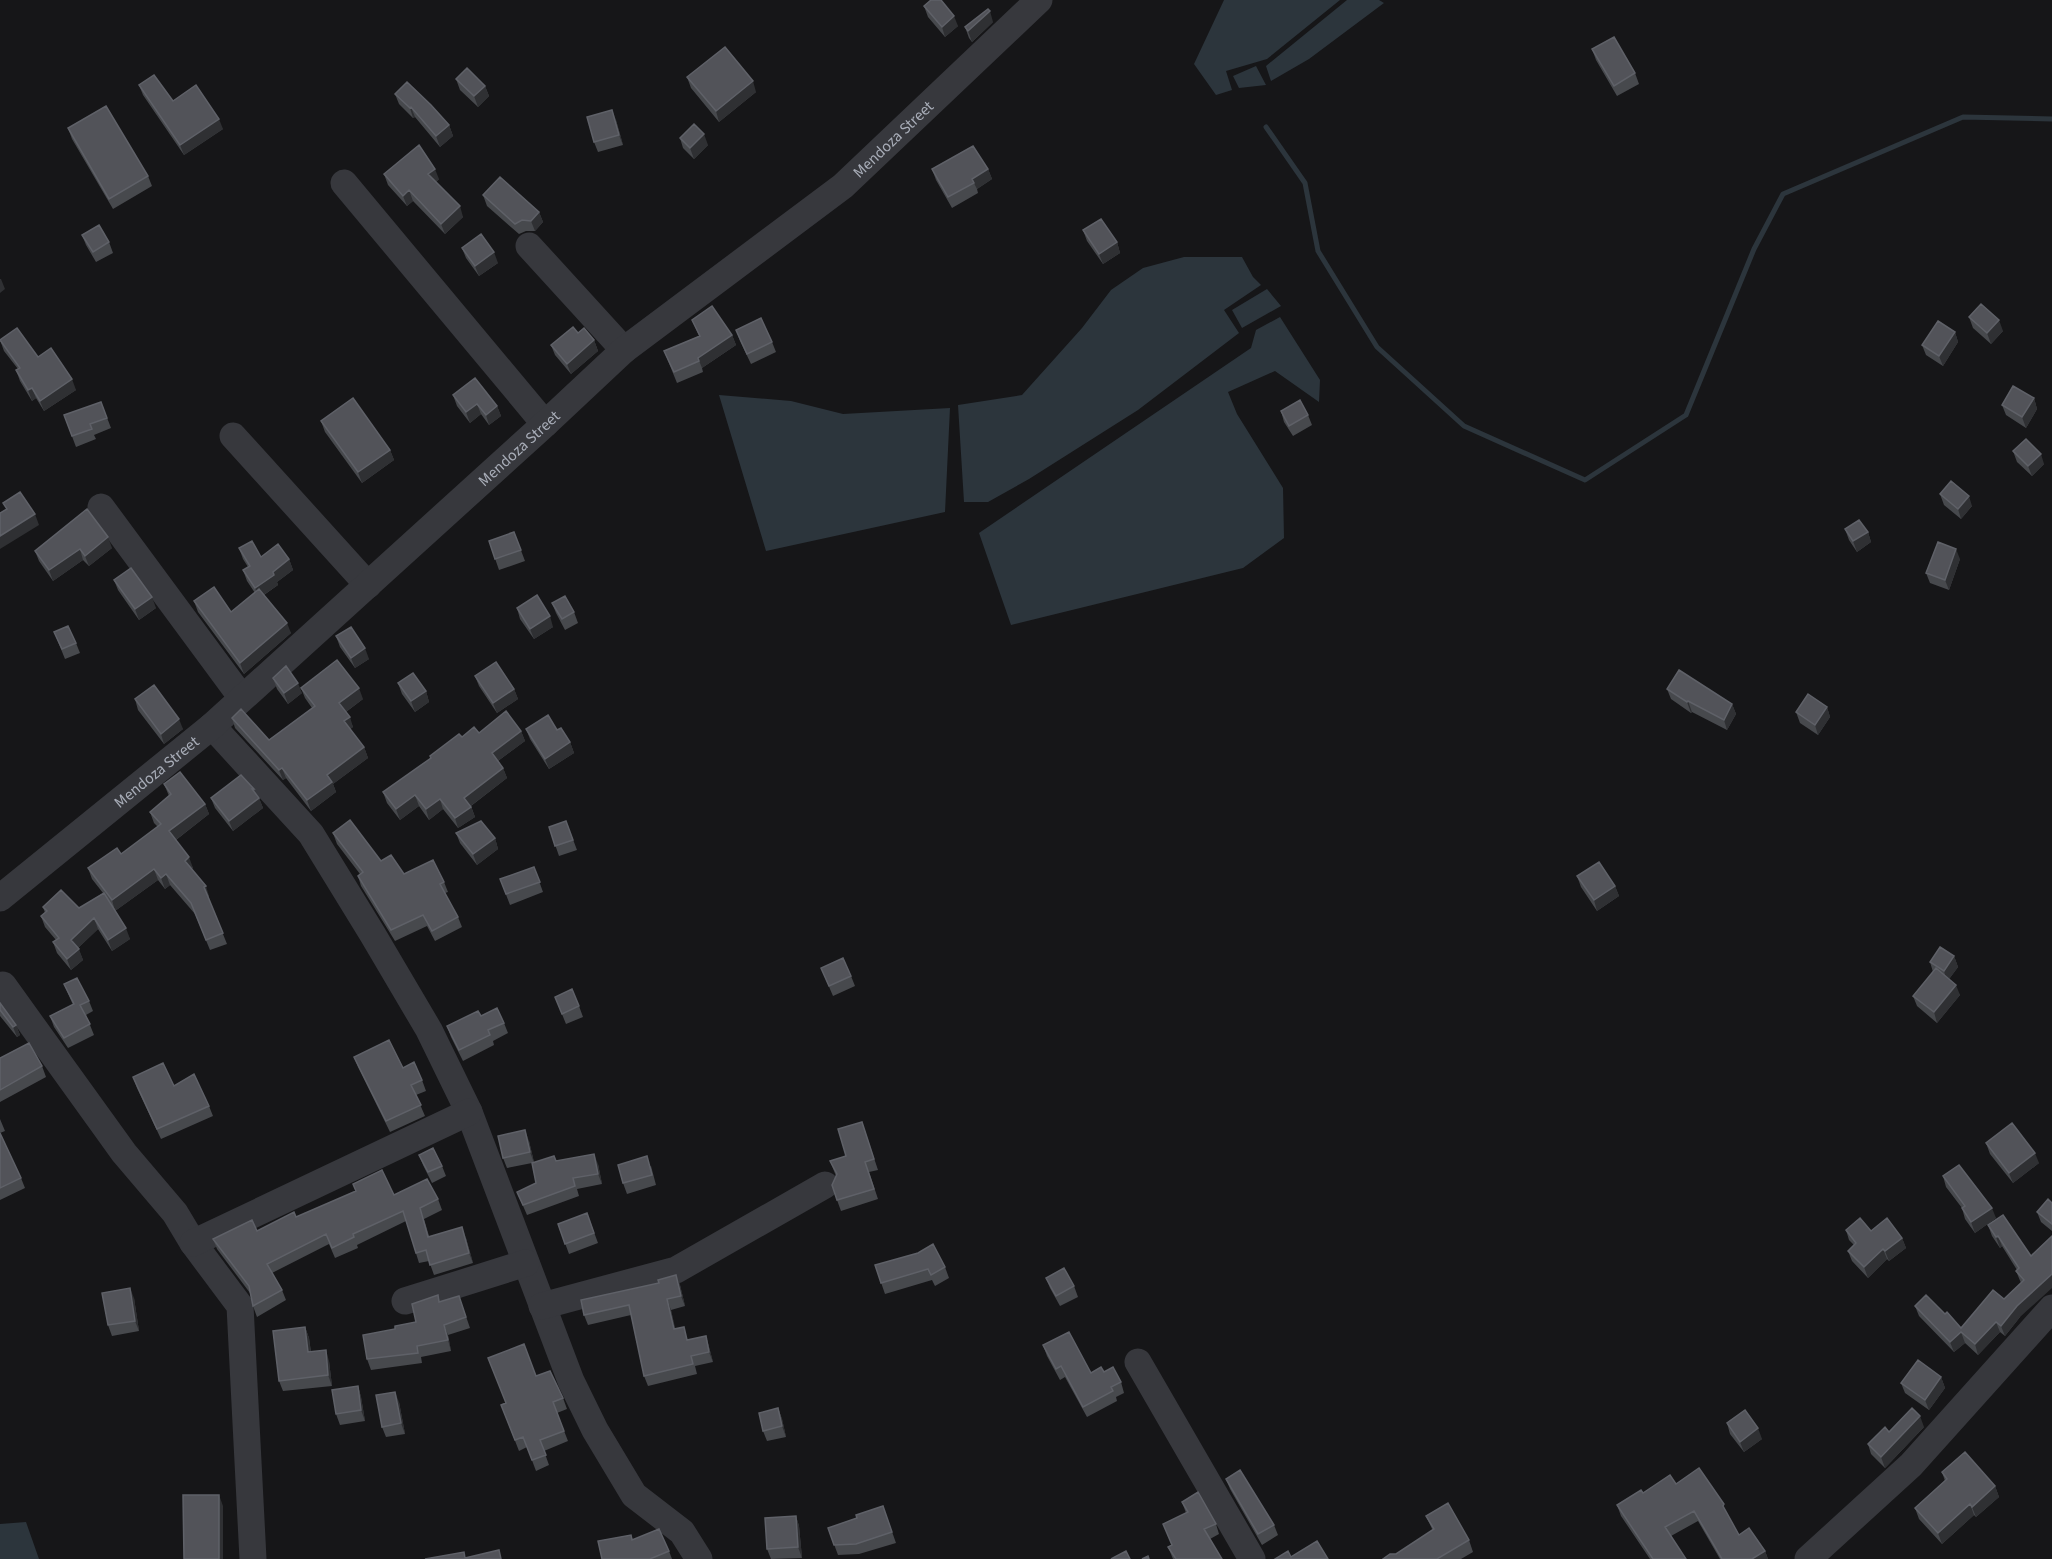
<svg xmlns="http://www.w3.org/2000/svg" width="2052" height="1559" font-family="'Source Sans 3',sans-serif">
	<rect width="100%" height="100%" fill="#161618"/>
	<path fill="#2c353c" d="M1224,0h116l-73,59 -41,12 6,19 -16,5 -22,-31z
		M1347,0h32l5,3 -75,56 -38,22 -5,-15z
		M1256,66l10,19 -27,3 -6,-12z
		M1184,257h58l11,20 8,8 -37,25 15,23 -101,77 -109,69 -41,23h-24l-6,-97 64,-10 60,-67 29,-38 32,-22z
		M1267,289l14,17 -39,22 -10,-18z
		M1280,317l40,63 -1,22 -44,-31 -47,21 9,22 46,74 1,50 -41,30 -232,57 -32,-92 272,-185 5,-18z
		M719,395l72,6 52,13 107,-6 -5,104 -179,39z
		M26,1522l13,37h-39v-35z"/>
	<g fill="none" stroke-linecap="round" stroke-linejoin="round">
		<path stroke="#2c353c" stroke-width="5" d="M1266,127l39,56 13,68 59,96 87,79 121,54 101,-65 68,-166 29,-55 180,-77 89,2"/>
		<g stroke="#37383d" stroke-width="27">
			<path d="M344,183l201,241"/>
			<path d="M529,246l95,104"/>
			<path d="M233,436l135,149"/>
			<path d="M101,507l141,191"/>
			<path d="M212,726l99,108 62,101 56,95 40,82 102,269 24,49 39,65 48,37 17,27"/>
			<path id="s1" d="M0,898l212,-172 333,-302 79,-74 219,-164 196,-186"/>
			<path d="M3,985l121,168 51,60 18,30 47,63 13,253"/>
			<path d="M193,1243l276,-131"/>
			<path d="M405,1301l121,-38"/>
			<path d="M542,1306l134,-36 149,-85"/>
			<path d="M1138,1362l114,197"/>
			<path d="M1808,1559l103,-94 141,-157"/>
		</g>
	</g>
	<path fill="#47494d" d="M924,6l34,20 -13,11 -17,-20z
		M993,22l-21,20 -3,-4 -4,-11z
		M1592,49l43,24 4,11 -22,12 -21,-36z
		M687,77l69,15 -37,30 -28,-34z
		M456,79l29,7 4,10 -11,11 -18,-17z
		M139,85l34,16 50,28 -39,26 -41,-60z
		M395,94l54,31 4,11 -13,11 -25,-30 -2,1 -14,-14z
		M616,120l7,25 -25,7 -4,-10z
		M68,128l80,48 4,10 -39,23 -41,-70z
		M680,138l28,7 -14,14 -11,-11z
		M932,169h56l4,10 -15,10 1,4 -26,15 -16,-28z
		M384,174l55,5 -3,3 27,35 -18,17 -32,-33 -6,5 -19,-21z
		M483,195l56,17 4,10 -8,9h-9l-7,3 -32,-28z
		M1083,230l34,12 3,11 -17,11 -16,-23z
		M82,235l27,7 4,11 -17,9 -10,-17z
		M462,248l36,15 -19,13 -13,-18z
		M1969,317l34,14 -12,13 -18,-16z
		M692,320l40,15 4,10 -34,23 1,4 -26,11 -13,-32 35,-15z
		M736,330l36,12 4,10 -25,12 -11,-23z
		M1955,332l3,10 -15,24 -17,-11 -4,-10z
		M578,333l16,7 4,11 -27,23 -16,-19 -4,-10z
		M0,340l38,17 38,33 -32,21 -8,-13 -4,3 -12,-20 -4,-11 2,-1 -14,-18z
		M453,395l44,11 4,10 -12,9 -8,-11 -11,9 -13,-17z
		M2034,398l3,11 -11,19 -20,-13 -4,-10z
		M101,402l10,26 -17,7 2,4 -20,8 -12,-32z
		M1281,411l27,4 4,10 -19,11 -9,-14z
		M321,421l69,29 4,10 -32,23 -37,-51z
		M2013,451l31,13 -12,12 -15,-14z
		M1940,494l32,12 -11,13 -17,-14z
		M1845,529l23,3 3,10 -14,10 -8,-12z
		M514,532l11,29 -26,9 -10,-29z
		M112,548l-23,18 -6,-6 -30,21 -14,-20 -4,-10z
		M239,548l22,9 28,2 4,11 -16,12 1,3 -14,10 27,38 -47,41 -46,-62 -4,-11 37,11 24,-19 -8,-12 -4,-11 5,-3 -5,-8z
		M1960,559l-11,31 -19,-7 -4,-10z
		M114,580l42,28 -17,12 -21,-30z
		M552,603l22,9 4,11 -13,7 -9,-17z
		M517,608l36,19 -19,12 -14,-20z
		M54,632l22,11 4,10 -15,6z
		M336,636l33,23 -14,9 -15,-21z
		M475,676l39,13 4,10 -21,14 -18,-27z
		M273,678l29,15 -14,11 -11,-15z
		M398,683l28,8 3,11 -14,10 -13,-18z
		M301,688l62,11 -17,13 7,15 -3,2 14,18 4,11 -35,26 3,8 -25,19 -25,-33 -3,2 -48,-52 -3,-10 37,22 43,-32 -7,-10z
		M1667,689l65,15 4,10 -9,16 -35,-18 -1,1 -20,-14z
		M135,699l48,30 -19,15 -26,-34z
		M1827,707l3,10 -12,18 -18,-12 -4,-11z
		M526,729l44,13 4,11 -25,16 -19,-30z
		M521,731l4,10 -27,20 5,7 4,10 -36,28 4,11 -17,11 -15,-19 -14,11 -10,-14 -19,14 -13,-17 -4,-11 47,-33v-3l32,-19 17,-4z
		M164,784l41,20 4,10 -33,26 17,28 -2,1 18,27 -1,1 19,47 -17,6 -15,-36 -25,-29 -5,4 -7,-9 -43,31 15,28 -18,12 -14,-22 -20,19 5,12 -12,10 -14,-17 -4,-11 3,-2 -11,-13 -4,-11 4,-3 -2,-6 36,1 24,-15 -11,-14 -4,-11 33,-14 37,-27 -4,-4 -4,-11 19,-16z
		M254,789l2,5 3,4 4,10 -30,23 -18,-23 -4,-10z
		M566,821l11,29 -18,6 -10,-29z
		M333,833l71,41 40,8 4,10 -3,1 13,24 4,10 -27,14 -8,-15 -32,15 -34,-55 -3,-10 2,-2 -23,-30z
		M456,833l39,5 3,11 -21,16 -17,-22z
		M534,867l9,25 -33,13 -10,-26z
		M1577,876l38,10 4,10 -22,15 -16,-24z
		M1954,956l4,11 -9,12 11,16 -23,28 -20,-17 -4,-10 20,-24 -3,-10z
		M821,968l30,8 4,10 -22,10z
		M64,984l25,17 4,10 -7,4 8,20 -26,13 -14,-21 -4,-11 23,-11z
		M555,997l24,9 4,11 -17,7z
		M0,1003l16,22 4,10 -3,2 -17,-21z
		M481,1016l23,7 4,10 -15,8 1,4 -31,16 -12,-24 -4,-11z
		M354,1057l49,11 19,12 4,11 -10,4 9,21 -35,16 -32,-65z
		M0,1058l42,8 4,11 -46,25z
		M133,1077l41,9 35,20 4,10 -52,23 -24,-51z
		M0,1119l5,12 -5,2 21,45 4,10 -25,12z
		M862,1122l16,48 -9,2 9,27 -37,12 -4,-11 -1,-24 -6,-15 16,-5z
		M529,1141l5,21 22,-1 42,3 4,20 -25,5 2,7 -52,19 -10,-23 19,-9 -4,-20 -25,5 -4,-10z
		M1986,1143l53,20 -26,20 -23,-29z
		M419,1155l23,11 4,10 -14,7 -9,-18z
		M651,1166l5,19 -29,9 -4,-11z
		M1943,1176l53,42 -21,15 -10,-14 -3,-11 -16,-21z
		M353,1184l41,11 44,4 4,11 -18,9 5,17 37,2 7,25 -39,12 -5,-14 -10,2 -13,-42 -49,24 1,3 -23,10 -6,-14 -57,29 10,17 4,10 -29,17 -4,-11 -3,-13 -33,-44 -4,-10 44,-8 39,-14 60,-26z
		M2052,1203v28l-11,-9 -4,-10z
		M587,1213l11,30 -29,11 -11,-30z
		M1988,1225l43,31 -11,61 -15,19 -5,-4 -22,23 -13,-12 -11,9 -35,-36 -4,-10 30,8 16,14 43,-29 17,-16 -5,-12 1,-1 -15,-24 -2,2 -8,-12z
		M1846,1230l25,1 31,7 4,10 -17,13 -2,-2 -19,19 -16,-17 -4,-10 6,-6 -5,-5z
		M875,1265l70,2 4,11 -14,8 -3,-6 -47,14z
		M676,1275l4,10 5,21 -14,4 4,19 13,11 18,-4 3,11 4,15 -18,4 2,8 -49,12 -4,-10 -13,-61 -43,10 -4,-10 75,-32z
		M1046,1278l28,8 4,11 -18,9 -10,-18z
		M438,1295l2,7 19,-6 11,32 -22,7 3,16 -30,6 1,6 -51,7 -4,-11 28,-30 21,-7z
		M134,1298l5,33 -27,5 -4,-11z
		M305,1327l4,11 2,14 18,9 3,25 -49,5 -4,-10z
		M1043,1345l48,28 13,-1 17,10 3,11 -8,4 1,4 -30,16 -22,-40 -5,3 -13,-24z
		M536,1376l27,22 4,11 -10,4 11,28 -24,10 5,14 -13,6 -9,-24 -8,4 -18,-46 4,-2z
		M1941,1377l4,11 -16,22 -24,-17 -4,-10z
		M358,1386l3,11 4,24 -25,4 -4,-11z
		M399,1402l6,32 -19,3 -4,-10z
		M778,1408l4,11 4,18 -19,4 -4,-10z
		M1727,1423l35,16 -18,13 -14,-18z
		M1924,1427l-39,41 -14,-14 -3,-10 21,-12z
		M1942,1472l53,14 4,11 -23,20 -2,-2 -32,29 -23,-25 -4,-11 30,-27z
		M1226,1479l48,46 4,10 -16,10 -32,-56z
		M1643,1493l85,22 11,20 26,16 3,8h-48l-22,-38 -27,15 15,23h-36l-29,-43 -4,-11z
		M1182,1502l34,22 3,10 -9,5 12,20h-49l-5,-12 4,-2 -9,-21 23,-11z
		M883,1506l13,37 -37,11 -21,1 -10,-27 29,-10z
		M796,1516l3,10 3,32 -31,1 -4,-10z
		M1426,1516l43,24 4,12 -12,7h-78l13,-5 37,-23z
		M631,1535l2,5 36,11 3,8h-70z"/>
	<path fill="#2f3033" d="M990,11l3,11 -21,20 -4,-11z
		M954,16l4,10 -13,11 -3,-10z
		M753,81l3,11 -37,30 -3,-11z
		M485,86l4,10 -11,11 -4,-11z
		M411,107l4,10 -2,1 -3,-10z
		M612,110l4,10 7,25 -4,-10z
		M219,119l4,10 -39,26 -4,-10z
		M449,125l4,11 -13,11 -4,-11z
		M704,134l4,11 -14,14 -4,-11z
		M435,169l4,10 -7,6 -4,-11z
		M988,169l4,10 -15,10 -5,-10z
		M409,190l4,11 -6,5 -4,-10z
		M460,206l3,11 -18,17 -4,-10z
		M539,212l4,10 -8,9 -4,-10z
		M1117,242l3,11 -17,11 -4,-10z
		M494,252l4,11 -19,13 -4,-10z
		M0,279h1l4,10 -5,4z
		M1999,320l4,11 -12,13 -4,-11z
		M1955,332l3,10 -15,24 -4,-10z
		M732,335l4,10 -34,23 -4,-10z
		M594,340l4,11 -27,23 -4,-10z
		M72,379l4,11 -32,21 -4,-10z
		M32,388l4,10 -4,3 -4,-11z
		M2034,398l3,11 -11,19 -4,-11z
		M477,404l4,10 -11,9 -4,-11z
		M497,406l4,10 -12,9 -3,-10z
		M390,450l4,10 -32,23 -4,-11z
		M2041,454l3,10 -12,12 -4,-10z
		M1969,496l3,10 -11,13 -3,-10z
		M35,514l4,11 -39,24v-13z
		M1868,532l3,10 -14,10 -4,-11z
		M108,537l4,11 -23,18 -4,-10z
		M80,549l3,11 -30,21 -4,-11z
		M1956,549l4,10 -11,31 -4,-10z
		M289,559l4,11 -16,12 1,3 -19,13 -4,-10 18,-16z
		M152,597l4,11 -17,12 -4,-11z
		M550,616l3,11 -19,12 -4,-10z
		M287,623l4,10 -47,41 -4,-11z
		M365,648l4,11 -14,9 -4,-10z
		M298,683l4,10 -14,11 -4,-11z
		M359,688l4,11 -20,15 -4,-11z
		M514,689l4,10 -21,14 -4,-10z
		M426,691l3,11 -14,10 -4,-11z
		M1688,701l4,11 -1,1 -4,-11z
		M1732,704l4,10 -9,16 -3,-10z
		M1827,707l3,10 -12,18 -3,-10z
		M350,717l3,10 -5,4 -4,-10z
		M179,719l4,10 -19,15 -3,-10z
		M521,731l4,10 -30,22 -3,-10z
		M570,742l4,11 -25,16 -4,-10z
		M364,747l4,11 -35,26 3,8 -25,19 -4,-11 20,-25z
		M282,768l4,10 -3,2 -4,-10z
		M503,768l4,10 -39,30 -4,-10z
		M415,795l4,11 -19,14 -4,-11z
		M259,798l4,10 -30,23 -4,-10z
		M440,799l3,10 -14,11 -3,-11z
		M205,804l4,10 -36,28 -4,-11z
		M471,807l4,10 -17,11 -3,-10z
		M495,838l3,11 -21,16 -4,-11z
		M189,857l4,11 -5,3 -3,-10z
		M154,869l4,11 -43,31 -3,-11z
		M166,874l4,11 -5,4 -4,-11z
		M206,886l3,10 -1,2 -4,-11z
		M1615,886l4,10 -22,15 -3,-11z
		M94,918l4,11 -23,22 -4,-11z
		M126,928l4,11 -18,12 -4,-11z
		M79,949l4,11 -12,10 -4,-11z
		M1954,956l4,11 -11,15 -3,-11z
		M1956,985l4,10 -23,28 -3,-11z
		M16,1025l4,10 -3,2 -4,-10z
		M525,1130l4,11 5,22 -4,-11z
		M2035,1153l4,10 -26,20 -4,-10z
		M594,1154l4,10 4,20 -4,-10z
		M1992,1208l4,10 -21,15 -4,-11z
		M462,1227l4,11 7,25 -4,-10z
		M1998,1236l4,10 -2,2 -4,-11z
		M1902,1238l4,10 -17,13 -4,-10z
		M1883,1249l4,10 -19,19 -4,-11z
		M2052,1274v14l-32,29 -15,19 -4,-10 16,-20z
		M676,1275l4,10 5,21 -4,-10z
		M130,1288l4,10 5,33 -4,-10z
		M667,1299l4,11 7,30 -4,-11z
		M1996,1322l4,10 -22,23 -3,-11z
		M444,1325l4,10 3,16 -3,-11z
		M305,1327l4,11 3,24 -4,-10z
		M1961,1332l4,11 -11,9 -4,-10z
		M706,1336l3,11 4,15 -4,-10z
		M326,1350l3,11 3,25 -4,-11z
		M1941,1377l4,11 -16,22 -4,-10z
		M358,1386l3,11 4,24 -4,-11z
		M395,1392l4,10 6,32 -4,-11z
		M778,1408l4,11 4,18 -4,-11z
		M1920,1416l4,11 -39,41 -4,-11z
		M1758,1428l4,11 -18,13 -4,-10z
		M1995,1486l4,11 -23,20 -4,-10z
		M219,1495l4,11v53h-4z
		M1970,1504l4,11 -32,29 -4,-11z
		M796,1516l3,10 3,32 -4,-11z
		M1765,1551l3,8h-16z"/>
	<path fill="#525359" stroke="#5f6168" stroke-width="1.5" d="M931,0h10l13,16 -12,11 -18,-21z
		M988,9l2,2 -22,20 -3,-4z
		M1614,37l21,36 -21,13 -22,-37z
		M725,47l28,34 -37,30 -29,-34z
		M467,68l18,18 -11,10 -18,-17z
		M154,75l19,26 23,-16 23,34 -39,26 -41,-60z
		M407,82l24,23 18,20 -13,11 -25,-29 -1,1 -15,-14z
		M106,106l42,70 -39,23 -41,-71z
		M612,110l7,25 -25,7 -7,-25z
		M694,124l10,10 -14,14 -10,-10z
		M419,145l16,24 -7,5 32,32 -19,18 -32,-34 -6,6 -19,-22z
		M973,146l15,23 -16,10 2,4 -26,14 -16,-28z
		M500,177l39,35 -8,9 -9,-1 -7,4 -32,-29z
		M1101,219l16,23 -18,12 -16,-24z
		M99,225l10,17 -16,10 -11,-17z
		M481,234l13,18 -19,14 -13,-18z
		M1981,304l18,16 -12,13 -18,-16z
		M712,306l20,29 -34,23 1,3 -25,11 -10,-21 36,-15 -8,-16z
		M761,318l11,24 -25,12 -11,-24z
		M1938,321l17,11 -16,24 -17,-11z
		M573,327l5,6 6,-5 10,12 -27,24 -16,-19z
		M17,328l21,29 13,-9 21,31 -32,22 -8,-13 -4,2 -12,-20 4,-2 -20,-28z
		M475,378l22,28 -11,9 -9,-11 -11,8 -13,-17z
		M2013,386l21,12 -12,19 -20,-12z
		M353,398l37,52 -32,22 -37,-51z
		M1300,400l8,15 -19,11 -8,-15z
		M101,402l6,16 -17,6 2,5 -20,7 -8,-21z
		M2026,439l15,15 -13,12 -15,-15z
		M1951,481l18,15 -11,13 -18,-15z
		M20,492l15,22 -35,22v-23l7,-4 -4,-6z
		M87,509l21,28 -23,19 -5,-7 -31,21 -14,-19z
		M1859,520l9,12 -15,9 -8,-12z
		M514,532l7,18 -26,9 -6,-18z
		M252,541l9,16 17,-13 11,15 -16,13 1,3 -19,13 -12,-18 7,-4 -11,-18z
		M1938,542l18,7 -11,31 -19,-7z
		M131,568l21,29 -17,12 -21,-29z
		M214,587l17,25 28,-23 28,34 -47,40 -46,-62z
		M537,595l13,21 -20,13 -13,-21z
		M565,596l9,16 -12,7 -10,-16z
		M68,626l8,17 -14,6 -8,-17z
		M351,627l14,21 -14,10 -15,-22z
		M337,660l22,28 -20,15 11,14 -6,4 20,26 -37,28 5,7 -25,18 -25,-32 -3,2 -47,-52 9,-9 28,31 46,-34 -14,-18z
		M496,662l18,27 -21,14 -18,-27z
		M286,666l12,17 -14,10 -11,-15z
		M1679,670l53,34 -8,16 -36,-19 -1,1 -20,-13z
		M413,673l13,18 -15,10 -13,-18z
		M154,685l25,34 -18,15 -26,-35z
		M1808,694l19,13 -12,18 -19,-13z
		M506,711l15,20 -29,22 11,15 -39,30 7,9 -16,11 -15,-19 -14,10 -11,-14 -19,14 -13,-17 48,-34 -1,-2 29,-22 3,3 12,-10 5,6z
		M548,715l9,15 4,-2 9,14 -25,17 -19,-30z
		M180,772l25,32 -36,27 20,26 -4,4 21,25 -2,1 19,46 -17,7 -15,-37 -25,-29 -5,4 -7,-9 -42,31 -24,-32 29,-20 4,6 40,-30 -11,-12 21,-18 -7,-10z
		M241,775l13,14h-2l7,9 -30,23 -18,-23z
		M350,820l31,41 10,-6 13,19 29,-14 11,22 -4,2 18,33 -26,14 -9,-16 -32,15 -33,-54 5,-4 -30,-39z
		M481,821l14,17 -22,16 -17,-21z
		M566,821l7,19 -18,6 -6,-19z
		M1599,862l16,24 -21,14 -17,-24z
		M534,867l6,15 -34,12 -6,-15z
		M61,890l18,18 25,-15 22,35 -18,12 -14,-22 -23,22 8,9 -12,10 -14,-17 6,-4 -18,-22 6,-5 -4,-4z
		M1940,947l14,9 -10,15 -14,-9z
		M843,958l8,18 -22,10 -8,-18z
		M1936,968l20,17 -22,27 -21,-16z
		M77,978l12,23 -9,4 10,19 -26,14 -14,-22 24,-12 -10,-20z
		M572,989l7,17 -17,8 -7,-17z
		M0,1003l16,22 -3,2 -13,-17z
		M497,1008l7,15 -16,7 2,5 -31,15 -12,-24 31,-15 3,5z
		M389,1040l14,28 11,-6 8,18 -11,5 10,20 -35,16 -32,-64z
		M29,1043l13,23 -42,24v-32z
		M163,1063l11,23 20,-12 15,32 -52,23 -24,-52z
		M862,1122l12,37 -9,3 9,27 -37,11 -5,-15 5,-11 -7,-13 16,-5 -8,-27z
		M2012,1123l23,30 -26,20 -23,-30z
		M525,1130l5,22 -27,6 -5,-22z
		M0,1133l21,45 -21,10z
		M433,1148l9,18 -14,6 -9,-17z
		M594,1154l4,20 -25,4 2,8 -52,19 -6,-13 19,-9 -4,-20 22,-7 2,5z
		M647,1156l5,19 -29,8 -5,-18z
		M1959,1165l33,43 -21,14 -9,-14 3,-2 -22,-30z
		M382,1170l12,25 33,-16 11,20 -18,9 8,29 34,-10 7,26 -39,12 -4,-15 -10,3 -13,-42 -50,23 1,3 -22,11 -6,-14 -59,30 15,26 -29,16 -4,-20 -36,-47 39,-19 5,11 37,-19 2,5 60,-26 -3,-7z
		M2048,1199l4,4v21l-15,-12z
		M587,1213l7,20 -29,11 -7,-20z
		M2003,1215l28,41 21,-20v38l-35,32 -16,20 -5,-4 -21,22 -14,-12 -11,10 -35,-36 11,-11 19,19 2,-2 14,16 32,-38 11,9 20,-19 -8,-9 3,-3 -21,-32 -2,1 -8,-12z
		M1860,1218l11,13 16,-13 15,20 -17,13 -2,-2 -19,18 -16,-16 8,-8 -10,-13z
		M933,1244l12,23 -14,8 -3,-6 -47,14 -6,-18 43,-12z
		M1064,1268l10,18 -18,10 -10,-18z
		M676,1275l5,21 -14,3 7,30 10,-2 3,13 19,-4 3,16 -18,4 2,8 -49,12 -15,-71 -45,10 -3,-15 78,-17 -1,-3z
		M130,1288l5,33 -27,4 -6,-32z
		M438,1295l1,7 20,-6 7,21 -22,8 4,15 -31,6 1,7 -51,6 -4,-24 32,-6v-3l21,-4 -4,-18z
		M305,1327l3,25 18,-2 2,25 -49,6 -6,-50z
		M1069,1332l22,41 10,-6 3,5 9,-5 8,15 -10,5 2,4 -30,16 -22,-41 -5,3 -13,-24z
		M524,1344l12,32 14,-5 13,27 -10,4 11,29 -24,9 6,15 -14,5 -9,-23 -8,3 -14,-35 5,-2 -18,-45z
		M1918,1360l23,17 -16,23 -24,-17z
		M358,1386l3,24 -25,4 -4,-24z
		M395,1392l6,31 -19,4 -6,-32z
		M778,1408l4,18 -19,5 -4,-18z
		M1912,1408l8,8 -39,41 -13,-13 17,-17 4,5z
		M1745,1410l13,18 -18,14 -13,-19z
		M1965,1452l30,34 -23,21 -2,-3 -32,29 -23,-25 32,-29 -5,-7z
		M1699,1468l25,36 -1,2 16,29 10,-7 16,23 -13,8h-30l-28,-48 -29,16 21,32h-33l-36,-54 24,-15 2,3 27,-18 6,9z
		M1240,1470l34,55 -16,9 -32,-55z
		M1198,1492l18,32 -12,5 18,30h-46l-8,-12 4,-2 -9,-21 25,-12 -6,-10z
		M183,1495h36v64h-35z
		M1448,1503l21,37 -32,19h-54l7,-5h6l38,-25 -8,-13z
		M883,1506l9,26 -36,12 -22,1 -6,-17 29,-10 -1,-3z
		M796,1516l2,31 -31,2 -2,-31z
		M659,1529l10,22 -19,8h-48l-4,-18 33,-6 1,5z
		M1317,1541l11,18h-53l13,-8 3,6z
		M499,1550l2,9h-76l39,-7 1,6z
		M1126,1551l4,8h-19z
		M1148,1556l1,3h-7z"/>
	<g text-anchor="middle" stroke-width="4.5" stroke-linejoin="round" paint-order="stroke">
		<g font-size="16" fill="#a8adb8" stroke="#111113">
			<text dy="6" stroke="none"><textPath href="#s1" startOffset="1173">Mendoza Street</textPath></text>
			<text dy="6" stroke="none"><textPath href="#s1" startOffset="687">Mendoza Street</textPath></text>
			<text dy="6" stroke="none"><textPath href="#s1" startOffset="201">Mendoza Street</textPath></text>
		</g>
	</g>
</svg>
